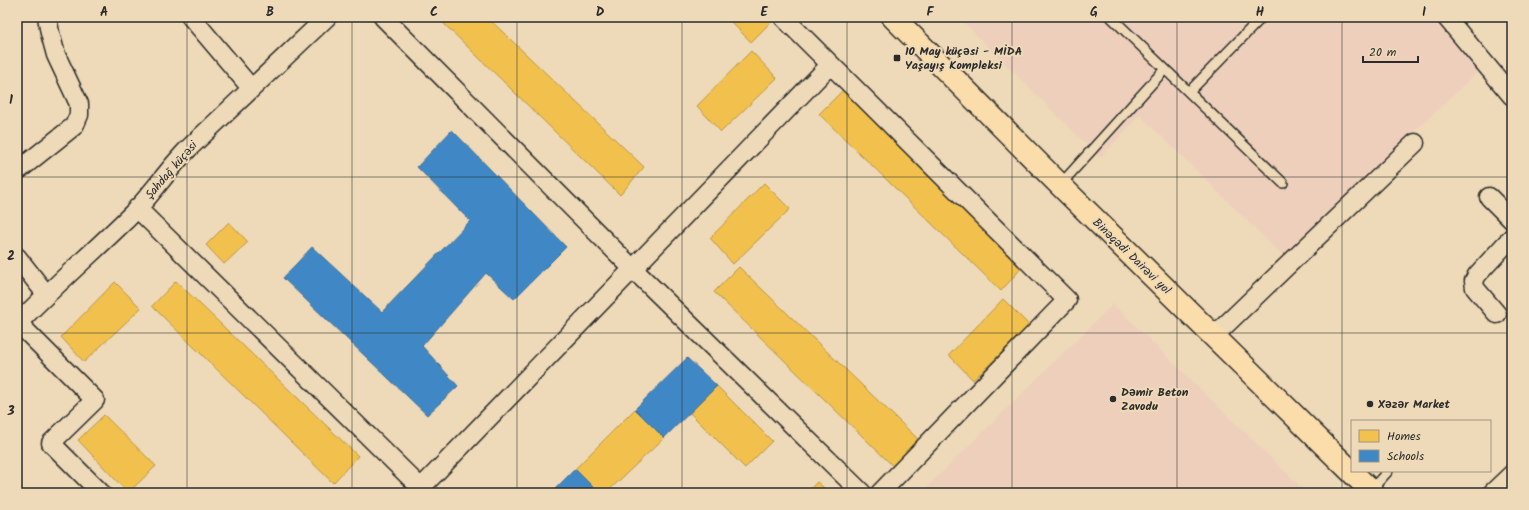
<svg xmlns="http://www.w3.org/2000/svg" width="1529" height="510" font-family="Kalam,sans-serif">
	<rect width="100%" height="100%" fill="#eedab8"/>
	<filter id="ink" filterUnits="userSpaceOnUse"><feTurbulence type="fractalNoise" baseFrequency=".025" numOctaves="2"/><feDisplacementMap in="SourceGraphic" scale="8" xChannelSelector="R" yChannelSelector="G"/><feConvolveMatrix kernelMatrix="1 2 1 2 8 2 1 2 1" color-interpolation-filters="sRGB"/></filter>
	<g filter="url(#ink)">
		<path fill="#eecfbc" d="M958,17h478l44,53 -198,185 -142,-140 -40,43z
			M1113,304l194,189h-386z"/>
		<path fill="#f2c14e" stroke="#b69444" d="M438,17h49l157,150 -24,28 -182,-177z
			M726,17h50l-25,25z
			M751,51l26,27 -56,54 -24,-26z
			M844,89l181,175 -24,27 -182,-177z
			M764,183l26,26 -57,55 -23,-26z
			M229,222l19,20 -24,22 -18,-19z
			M739,267l181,174 -24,28 -182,-177z
			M176,281l182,175 -25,27 -181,-177z
			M115,282l26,26 -57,54 -23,-25z
			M1003,299l27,27 -57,54 -24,-25z
			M717,386l55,55 -27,27 -55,-55z
			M635,409l29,29 -58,55h-7l-24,-24z
			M104,415l52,51 -28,27 -50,-53z
			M817,482l13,11h-24z"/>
		<path fill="#3f88c5" stroke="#396c97" d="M452,130l114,117 -52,52 -28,-26 -64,73 36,40 -31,29 -144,-137 29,-31 70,65 88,-91 -53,-54z
			M687,358l30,28 -53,52 -29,-29z
			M575,469l24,24h-48z"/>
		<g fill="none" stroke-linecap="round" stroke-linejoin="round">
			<defs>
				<path id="service" d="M1111,17l172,166
					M1189,92l73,-75
					M1060,185l105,-116
					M1370,491l18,-20"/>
				<path id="minor" d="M191,17l60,71
					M383,17l249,251 230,225
					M783,17l284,283 -187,193
					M1446,17l66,79
					M20,169l54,-43 5,-11v-11l-23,-49 -6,-22 -3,-16
					M1489,197l23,23
					M137,208l289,285
					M17,257l29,37
					M1497,314l-22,-26 -1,-7 3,-6 35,-38
					M18,323l77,77 -44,43 50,50
					M17,324c39,-40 81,-76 120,-115 18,-19 33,-42 52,-61l138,-131
					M1214,336l201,-193
					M416,493l414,-428
					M1492,493l20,-19"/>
				<path id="primary" d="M893,17l167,168 313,308"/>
			</defs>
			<use href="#service" stroke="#2b2b2b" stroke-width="12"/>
			<use href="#minor" stroke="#2b2b2b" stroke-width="21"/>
			<use href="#primary" stroke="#2b2b2b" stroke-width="25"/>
			<use href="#service" stroke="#eedab8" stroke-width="9"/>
			<use href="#minor" stroke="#eedab8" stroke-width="18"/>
			<use href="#primary" stroke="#fbddab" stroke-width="22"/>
		</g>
	</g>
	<path fill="none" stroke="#2b2b2b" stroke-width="1" stroke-opacity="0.55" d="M187,17v476M352,17v476M517,17v476M682,17v476M847,17v476M1012,17v476M1177,17v476M1342,17v476M17,177h1495M17,333h1495"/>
	<g fill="#2b2b2b" stroke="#eedab8" stroke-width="1.5">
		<rect x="893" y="54" width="8" height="8" rx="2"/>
		<circle cx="1113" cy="399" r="4"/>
		<circle cx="1370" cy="404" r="4"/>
	</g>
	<g text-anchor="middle" stroke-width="4" stroke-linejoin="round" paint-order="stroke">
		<g font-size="12" font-weight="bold" fill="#2b2b2b" stroke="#eedab8" text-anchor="start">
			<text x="905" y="55">10 May küçəsi - MİDA<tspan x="905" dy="14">Yaşayış Kompleksi</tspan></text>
			<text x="1121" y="396">Dəmir Beton<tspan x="1121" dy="14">Zavodu</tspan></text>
			<text x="1378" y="408">Xəzər Market</text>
		</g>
		<g font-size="12" fill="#2b2b2b" stroke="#eedab8">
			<text transform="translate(171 170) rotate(-49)" y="4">Şahdağ küçəsi</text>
			<text transform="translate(1132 256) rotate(44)" y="4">Binəqədi Dairəvi yol</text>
		</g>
	</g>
	<rect width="1529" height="510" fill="none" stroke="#eedab8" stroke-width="44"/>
	<rect x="1351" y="420" width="140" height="52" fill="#eedab8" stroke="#a09480"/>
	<rect x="1359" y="430" width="20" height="12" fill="#f2c14e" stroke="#a09480"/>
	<text x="1387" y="440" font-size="12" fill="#2b2b2b">Homes</text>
	<rect x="1359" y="450" width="20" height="12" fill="#3f88c5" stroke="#a09480"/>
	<text x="1387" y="460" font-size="12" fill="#2b2b2b">Schools</text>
	<path d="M1363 56v6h55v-6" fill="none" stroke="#2b2b2b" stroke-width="2"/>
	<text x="1369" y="56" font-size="12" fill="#2b2b2b" stroke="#eedab8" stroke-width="3" paint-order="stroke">20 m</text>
	<rect x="22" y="22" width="1485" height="466" fill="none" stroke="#2b2b2b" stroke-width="1.5"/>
	<g font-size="13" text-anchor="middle" font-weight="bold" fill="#2b2b2b">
		<text x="104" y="16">A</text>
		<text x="270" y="16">B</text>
		<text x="434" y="16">C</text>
		<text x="600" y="16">D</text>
		<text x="764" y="16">E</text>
		<text x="930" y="16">F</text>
		<text x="1094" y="16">G</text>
		<text x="1260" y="16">H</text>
		<text x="1424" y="16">I</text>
		<text x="11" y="104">1</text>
		<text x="11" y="260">2</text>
		<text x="11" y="415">3</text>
	</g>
</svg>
